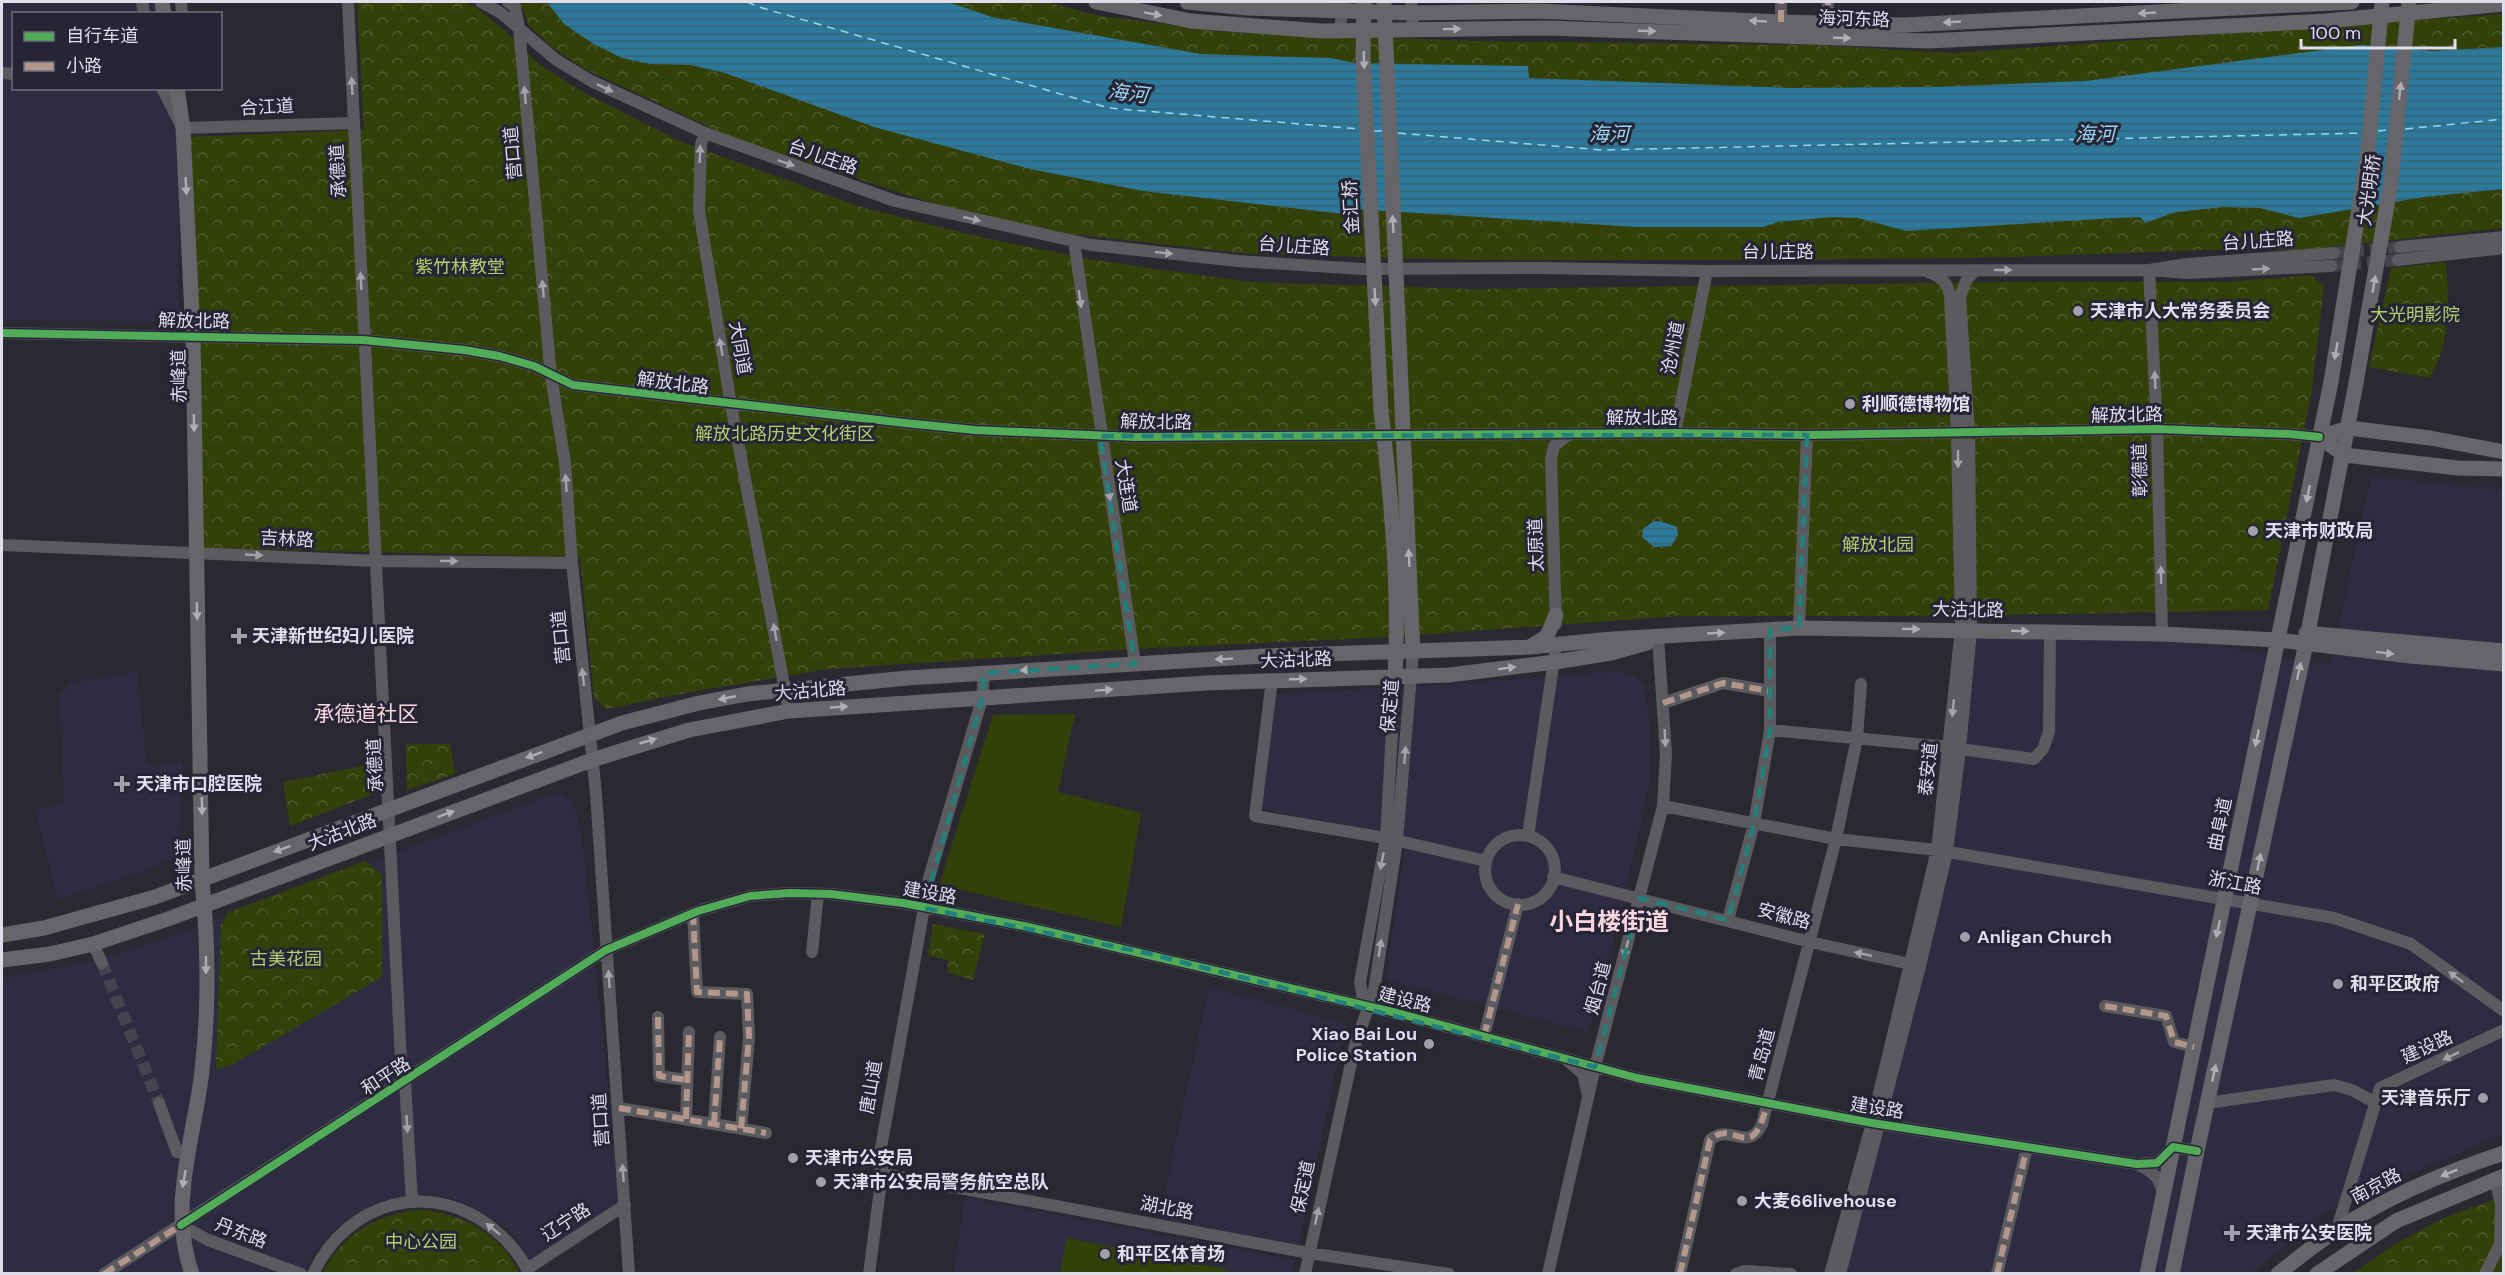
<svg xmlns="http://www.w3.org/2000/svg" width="2505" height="1275" font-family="'DM Sans','Noto Sans SC',sans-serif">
	<defs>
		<pattern id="park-crowns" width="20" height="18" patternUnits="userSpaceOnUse" patternTransform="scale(1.5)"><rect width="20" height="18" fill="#34400a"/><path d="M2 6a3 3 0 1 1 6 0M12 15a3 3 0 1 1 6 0" fill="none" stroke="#515b2e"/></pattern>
		<pattern id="water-rules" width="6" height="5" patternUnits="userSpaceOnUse" patternTransform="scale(1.5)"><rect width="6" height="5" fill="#2c799b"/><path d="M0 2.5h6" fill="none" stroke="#366175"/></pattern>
	</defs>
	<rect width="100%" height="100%" fill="#2a2932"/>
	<path fill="#2e2c41" d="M2,2h158l2,11 -148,1v74l159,1 7,48 -2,185 -176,-2z
		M2371,476l132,14v645l-171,72 -81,66 -415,1 106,-428 23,-213 214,9 41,4 110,19z
		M1621,671l13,5 10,9 6,44v51l-29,134 -33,118 -202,-52 20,-145 -148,-26 16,-115 175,-10z
		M137,672l10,94 35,-4 -3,87 -7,9 -25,13 -89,29 -23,-91 29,-7 -5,-106 13,-14z
		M554,793l9,2 10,8 9,33 38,366 -90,59 -7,-14 -19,-21 -36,-21 -17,-7 -15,-2 -36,2 -21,4 -31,16 -23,21 -11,15 -10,19h-302v-295l88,-17 73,-22z
		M1209,987l137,36 -47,222 -140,-27z
		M965,1197l330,63 -3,14h-339z"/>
	<path fill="#34400a" d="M1075,714l-17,78 83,21 -20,114 -182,-42 54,-170z
		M1067,1238l159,31v4h-166z"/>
	<path fill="url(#park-crowns)" d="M357,2h107l13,6 27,22 35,34 40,26 100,51 185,67 116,29 114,23 155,22 225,7 537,-7h217l83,-7 13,11 -13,109 -43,215 -321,6h-268l-290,21 -239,11 -322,21 -138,23 -83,17 -13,-11 -14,-141 -380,-9 -13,-411 177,-7z
		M517,2h529l55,14 124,16 246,9 340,4 143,8 549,-39v214l-202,22 -64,-1 -223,8 -223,3h-317l-224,-6 -178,-20 -117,-24 -216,-69 -156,-73 -31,-21 -23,-21 -6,-18z
		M2446,262c3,40 5,80 -16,116l-61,-11 22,-99z
		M406,744h44l5,30 -48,16z
		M376,763l1,24 -4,7 -83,32 -7,-44z
		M365,861l17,14v102l-152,89 -14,3 5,-144 8,-13z
		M933,924l52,10 -12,46 -25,-7v-13l-20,-5z
		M2503,1196v77l-151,1 43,-30 53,-28z
		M416,1210c43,1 85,23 103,63h-196c18,-38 51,-57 93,-63z"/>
	<path fill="url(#water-rules)" d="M547,2h401l44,15 209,37 129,4 25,5 173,3 1,12 262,10 142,-1 152,-6 276,-36 71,6 71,-4v142l-79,8 -125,21 -39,-10 -36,-1 -48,5 -31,11 -5,-6 -26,1 -208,13 -48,-13 -26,-1 -54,5 -15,5h-126l-283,-18 -10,5 -201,-23 -113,-22 -156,-42 -149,-54 -34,-8 -41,-1 -28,-6 -30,-15 -28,-19z
		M1654,521h6l17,6 1,8 -7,11 -17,1 -12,-10 1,-8z"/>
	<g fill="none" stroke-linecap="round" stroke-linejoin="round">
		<path stroke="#98d6f4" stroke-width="1.5" stroke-dasharray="8 6" stroke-linecap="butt" d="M747,2l12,5 350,101 251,21
			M2405,129l99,-10
			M1374,131h10
			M2378,131l10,-1
			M1398,133l204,17 762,-17"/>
		<path stroke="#45444e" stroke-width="12" stroke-dasharray="12 6" stroke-linecap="butt" d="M2334,253l66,-6
			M2331,266l67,-6
			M102,963l57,140"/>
		<path stroke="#5b5b5f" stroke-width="12" d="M142,2l2,12
			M181,2l1,12
			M348,2c16,353 38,705 53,1059l4,20 7,121
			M481,2l20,11 54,46 36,22 114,52 190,68 197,44 146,16 124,8 179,-1 166,3 442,-1 38,3 144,-7
			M508,2l7,5 4,21 32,348 14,87 7,100 24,231 33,480
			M1411,2l2,28
			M1781,22v-20
			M1827,23l1,-21
			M1340,31l3,-29
			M2,73l12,1
			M162,88l19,37
			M183,128l171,-5
			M705,133l-4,11 -2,67 32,194 58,306
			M1074,241l61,423
			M2400,247l104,-10
			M2398,260l106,-12
			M2,333l361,7 101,10 35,6 35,10 39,19 332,38 70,7 160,7 540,-4 132,2 350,-6 133,5 29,3
			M1675,433l32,-162
			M2,545l374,16 196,2
			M1556,624l-5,-165 3,-13 15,-12
			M1799,628l8,-193
			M2162,634l-5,-205 -8,-159 38,-6 147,-11
			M1272,680l-17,136 131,22 100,23
			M1663,703l60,-20 47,8
			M1770,730l179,17
			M1960,749l74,10 9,-10 6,-17 1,-100
			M1663,806l173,33 101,11 397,68 77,26 93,67
			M1485 870a35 35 0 1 1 70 0a35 35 0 1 1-70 0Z
			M1528,836l27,-183
			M1553,877l257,65 109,24
			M693,913l4,79 50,2 2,43 -8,92
			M1728,920l26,-96 16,-94v-101
			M93,944l9,19
			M812,952l6,-58
			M1368,1006l-5,-8 -3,-16 26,-144 9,-161
			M2105,1006l61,10 8,26 20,5
			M658,1017l1,59 28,4
			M1484,1036l34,-132
			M1567,1060l16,14 4,18
			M159,1103l18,49
			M2207,1103l127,-18 18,5 24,13
			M619,1108l147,25
			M686,1119l3,-87
			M714,1124l6,-87
			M2138,1165c15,6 23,14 25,30
			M879,1173l430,80 140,21
			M181,1225l27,15 93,34
			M2337,1229l43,-141 124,-58
			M527,1269l98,-64
			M104,1274l502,-324 92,-39 52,-15 40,-3 41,1 72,9 121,23 373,87 240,65 235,45 265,41 20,-1 16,-16 24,4
			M313,1274c34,-74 120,-96 182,-44 14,12 27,26 34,44
			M869,1274l13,-100v-12l-3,-3 45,-251 5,-30 53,-179 2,-26
			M1305,1274l50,-229 19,-54 23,-150 16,-189
			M1548,1274l47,-207 68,-261 3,-52 -8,-116
			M1680,1274l30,-134c19,-18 38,14 52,-16l74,-285 21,-101 4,-54
			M1736,1274l9,-3 46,3
			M1830,1274l42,-151 65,-273 24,-221 -4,-196 -7,-137c-2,-14 -10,-20 -22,-24
			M1840,1274l80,-308 27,-114 13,-103 11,-119 -2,-197 -9,-137 7,-17 9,-9
			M1997,1274l30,-127
			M2485,1274l15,-30 1,-39 -6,-26"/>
		<path stroke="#66656a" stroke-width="15" d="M162,2l2,12
			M1096,2l95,19 130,10 226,-3 381,13 398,-20 178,-17
			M1187,2l60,6 166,5 124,-2 244,11 124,3 447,-23
			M177,88l6,40 10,208 9,544c6,62 7,129 0,191 -8,68 -34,135 -10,203
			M1402,408l11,244
			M1381,410c10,88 19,178 14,267
			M2319,437l25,18 114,13 46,1
			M2319,437l30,-9 81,10 74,14
			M2306,633l198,18
			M1530,647l17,-11 9,-21
			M2,935l42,-7 111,-31 467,-174 77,-20 48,-9 160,-16 358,-22 265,-9 82,-8 187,-11 363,6 116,6 132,16 94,8
			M2,960l48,-6 43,-10 75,-25 424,-159 97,-30 100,-19 417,-28 243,-8 106,-13 56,-9 36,-10
			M2147,1274l184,-892
			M2172,1274l25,-123 109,-508 50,-260
			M2278,1274c19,-15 38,-31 59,-44 51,-34 109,-58 167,-77
			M2317,1274l79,-53 108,-45"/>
		<path stroke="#66656a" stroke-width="15" d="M1364,2l-1,55 18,353
			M1384,2l18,406
			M2331,382l36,-223 15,-157
			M2356,383l35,-201 18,-180"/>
		<path stroke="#b2968c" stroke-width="6" stroke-dasharray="12 6" stroke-linecap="butt" d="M1781,22v-20
			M1827,23l1,-21
			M1663,703l60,-20 47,8
			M693,913l4,79 50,2 2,43 -8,92
			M2105,1006l61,10 8,26 20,5
			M658,1017l1,59 28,4
			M1484,1036l34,-132
			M619,1108l147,25
			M686,1119l3,-87
			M714,1124l6,-87
			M104,1274l77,-49
			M1680,1274l30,-134c25,-24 41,29 57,-36
			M1997,1274l30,-127"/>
		<defs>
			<path id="cycleway" d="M2,333l361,7 101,10 35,6 35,10 39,19 332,38 70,7 160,7 540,-4 132,2 350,-6 133,5 29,3
				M181,1225l425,-275 92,-39 52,-15 40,-3 41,1 72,9 121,23 373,87 240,65 235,45 265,41 20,-1 16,-16 24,4"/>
		</defs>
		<use href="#cycleway" stroke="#262536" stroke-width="11"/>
		<use href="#cycleway" stroke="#51ab58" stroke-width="8"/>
	</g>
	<defs><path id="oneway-solid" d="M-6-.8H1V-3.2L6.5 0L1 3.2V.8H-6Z" transform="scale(1.5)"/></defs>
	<g fill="#afaeb7">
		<use href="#oneway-solid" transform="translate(2147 13) rotate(177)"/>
		<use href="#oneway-solid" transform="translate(1153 14) rotate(10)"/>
		<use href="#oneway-solid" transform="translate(1758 21) rotate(-177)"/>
		<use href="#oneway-solid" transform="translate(1952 22) rotate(177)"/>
		<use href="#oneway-solid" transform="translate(1452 29) rotate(-1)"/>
		<use href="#oneway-solid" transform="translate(1647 31) rotate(2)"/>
		<use href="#oneway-solid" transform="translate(1842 38) rotate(2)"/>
		<use href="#oneway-solid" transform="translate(1364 60) rotate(88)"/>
		<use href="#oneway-solid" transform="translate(2400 91) rotate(-84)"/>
		<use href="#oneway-solid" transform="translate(186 186) rotate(87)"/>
		<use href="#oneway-solid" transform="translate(1393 224) rotate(-93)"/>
		<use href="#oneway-solid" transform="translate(2374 284) rotate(-80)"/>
		<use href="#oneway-solid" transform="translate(1375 297) rotate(87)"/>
		<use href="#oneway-solid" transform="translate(2336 351) rotate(100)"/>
		<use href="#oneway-solid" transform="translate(194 423) rotate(89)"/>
		<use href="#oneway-solid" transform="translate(2308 494) rotate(102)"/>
		<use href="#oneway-solid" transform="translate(1409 558) rotate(-93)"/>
		<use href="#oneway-solid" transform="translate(197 611) rotate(89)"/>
		<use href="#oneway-solid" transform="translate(1911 629) rotate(1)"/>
		<use href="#oneway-solid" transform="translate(2020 631) rotate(2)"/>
		<use href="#oneway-solid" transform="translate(1716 633) rotate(-3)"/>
		<use href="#oneway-solid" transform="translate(2385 653) rotate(7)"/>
		<use href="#oneway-solid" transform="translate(1224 659) rotate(177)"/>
		<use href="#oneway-solid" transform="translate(1507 668) rotate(-7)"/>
		<use href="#oneway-solid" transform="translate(1029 670) rotate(177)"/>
		<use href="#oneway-solid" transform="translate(2299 671) rotate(-77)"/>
		<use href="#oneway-solid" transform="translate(1298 679) rotate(-2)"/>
		<use href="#oneway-solid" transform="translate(1104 690) rotate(-4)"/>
		<use href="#oneway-solid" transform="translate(727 698) rotate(169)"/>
		<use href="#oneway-solid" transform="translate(839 707) rotate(-4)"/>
		<use href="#oneway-solid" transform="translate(2257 738) rotate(102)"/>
		<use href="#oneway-solid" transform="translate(648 741) rotate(-16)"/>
		<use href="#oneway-solid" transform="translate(534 755) rotate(160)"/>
		<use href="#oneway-solid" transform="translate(202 806) rotate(89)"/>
		<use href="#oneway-solid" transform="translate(446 814) rotate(-20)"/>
		<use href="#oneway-solid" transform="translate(282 849) rotate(160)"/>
		<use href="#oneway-solid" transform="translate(2259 862) rotate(-79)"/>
		<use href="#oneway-solid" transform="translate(2218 929) rotate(102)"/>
		<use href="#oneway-solid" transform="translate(206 965) rotate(90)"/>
		<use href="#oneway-solid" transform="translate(2214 1073) rotate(-78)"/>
		<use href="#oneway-solid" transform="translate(2449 1173) rotate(158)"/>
		<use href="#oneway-solid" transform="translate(184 1179) rotate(100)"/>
	</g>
	<g fill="#a4a3ab">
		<use href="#oneway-solid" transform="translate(352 86) rotate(-93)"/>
		<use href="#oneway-solid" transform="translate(605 88) rotate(26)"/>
		<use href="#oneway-solid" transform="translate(525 95) rotate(-95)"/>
		<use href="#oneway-solid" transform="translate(700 154) rotate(-88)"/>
		<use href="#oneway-solid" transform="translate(786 163) rotate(19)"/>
		<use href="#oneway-solid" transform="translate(972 219) rotate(13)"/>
		<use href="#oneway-solid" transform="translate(1164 253) rotate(6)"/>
		<use href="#oneway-solid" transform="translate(2261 269) rotate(-3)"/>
		<use href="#oneway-solid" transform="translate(2003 270)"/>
		<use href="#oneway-solid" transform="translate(361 281) rotate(-93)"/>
		<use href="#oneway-solid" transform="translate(543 289) rotate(-95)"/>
		<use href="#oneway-solid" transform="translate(1080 299) rotate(82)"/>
		<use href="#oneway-solid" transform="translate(721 347) rotate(-100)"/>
		<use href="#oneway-solid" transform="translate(2155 380) rotate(-93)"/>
		<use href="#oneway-solid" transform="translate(1958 459) rotate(90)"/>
		<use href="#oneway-solid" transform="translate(566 483) rotate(-94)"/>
		<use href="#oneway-solid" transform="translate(1109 492) rotate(81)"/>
		<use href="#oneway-solid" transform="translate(254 555) rotate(3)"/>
		<use href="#oneway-solid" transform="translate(449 561) rotate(1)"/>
		<use href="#oneway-solid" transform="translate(2161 575) rotate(-91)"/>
		<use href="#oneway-solid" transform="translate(775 632) rotate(-100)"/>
		<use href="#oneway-solid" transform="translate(583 677) rotate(-96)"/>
		<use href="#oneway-solid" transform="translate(1953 708) rotate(96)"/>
		<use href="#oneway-solid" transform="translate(1665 738) rotate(87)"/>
		<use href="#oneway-solid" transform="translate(1405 755) rotate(-85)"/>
		<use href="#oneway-solid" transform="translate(1382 861) rotate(101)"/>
		<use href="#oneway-solid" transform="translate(1380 948) rotate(-81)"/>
		<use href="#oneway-solid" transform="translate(1626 949) rotate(105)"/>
		<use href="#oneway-solid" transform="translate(1863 954) rotate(-168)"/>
		<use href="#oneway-solid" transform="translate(2456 977) rotate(-144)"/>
		<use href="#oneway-solid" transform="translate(609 979) rotate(-94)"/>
		<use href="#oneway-solid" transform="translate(2451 1056) rotate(154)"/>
		<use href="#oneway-solid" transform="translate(407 1124) rotate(87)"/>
		<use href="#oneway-solid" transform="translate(623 1173) rotate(-94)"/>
		<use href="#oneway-solid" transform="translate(1317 1216) rotate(-78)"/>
		<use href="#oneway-solid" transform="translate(493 1229) rotate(-141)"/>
	</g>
	<path fill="none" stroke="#24807a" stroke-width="4.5" stroke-dasharray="12 8" stroke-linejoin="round" d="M1807,435l-8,193 -29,1v101l-16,94 -26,96 -88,-22 -45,169 -449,-114 -222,-45 58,-209 2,-26 151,-9 -35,-228z"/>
	<g fill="#a09faa" stroke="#262536" stroke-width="2">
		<circle cx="2078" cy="311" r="6"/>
		<circle cx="1850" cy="404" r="6"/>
		<circle cx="2253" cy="531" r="6"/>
		<path d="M236 627h6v6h6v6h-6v6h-6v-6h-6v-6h6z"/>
		<path d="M119 775h6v6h6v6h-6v6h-6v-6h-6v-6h6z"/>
		<circle cx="1965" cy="937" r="6"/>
		<circle cx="2338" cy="984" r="6"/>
		<circle cx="1429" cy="1044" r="6"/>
		<circle cx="2483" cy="1098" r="6"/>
		<circle cx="793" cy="1158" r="6"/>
		<circle cx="821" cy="1182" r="6"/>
		<circle cx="1742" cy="1201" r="6"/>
		<path d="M2229 1224h6v6h6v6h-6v6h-6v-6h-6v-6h6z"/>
		<circle cx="1105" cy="1254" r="6"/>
	</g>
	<g text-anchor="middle" stroke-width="6" stroke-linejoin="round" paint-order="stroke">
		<g font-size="18" fill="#dfdeea" stroke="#262536">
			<text transform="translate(1854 19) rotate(2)" y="6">海河东路</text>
			<text transform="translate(267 107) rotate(-3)" y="6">合江道</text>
			<text transform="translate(513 153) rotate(-95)" y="6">营口道</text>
			<text transform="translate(823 157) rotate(19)" y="6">台儿庄路</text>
			<text transform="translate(338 171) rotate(-93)" y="6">承德道</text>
			<text transform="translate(2369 190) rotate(-82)" y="6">大光明桥</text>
			<text transform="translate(1351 207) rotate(-93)" y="6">金汇桥</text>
			<text transform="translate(2258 241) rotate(-4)" y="6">台儿庄路</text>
			<text transform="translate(1294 246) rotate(4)" y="6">台儿庄路</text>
			<text x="1778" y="258">台儿庄路</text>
			<text transform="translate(194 321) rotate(1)" y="6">解放北路</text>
			<text transform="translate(740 348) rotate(80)" y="6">大同道</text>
			<text transform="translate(1673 348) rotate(-79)" y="6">沧州道</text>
			<text transform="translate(179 376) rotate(-91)" y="6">赤峰道</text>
			<text transform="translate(673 383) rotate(7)" y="6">解放北路</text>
			<text transform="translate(2127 415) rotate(-1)" y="6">解放北路</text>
			<text x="1642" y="424">解放北路</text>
			<text transform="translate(1156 422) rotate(1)" y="6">解放北路</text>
			<text transform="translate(2140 470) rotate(-91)" y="6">彰德道</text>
			<text transform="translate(1126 486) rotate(81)" y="6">大连道</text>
			<text transform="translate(287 539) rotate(3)" y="6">吉林路</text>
			<text transform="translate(1536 545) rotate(-92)" y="6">太原道</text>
			<text transform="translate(1968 610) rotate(1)" y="6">大沽北路</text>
			<text transform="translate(561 637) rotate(-96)" y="6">营口道</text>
			<text transform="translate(1296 660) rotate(-2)" y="6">大沽北路</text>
			<text transform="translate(810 691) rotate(-5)" y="6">大沽北路</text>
			<text transform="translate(1390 706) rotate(-85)" y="6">保定道</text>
			<text transform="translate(375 765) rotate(-93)" y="6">承德道</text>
			<text transform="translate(1928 769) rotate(-84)" y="6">泰安道</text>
			<text transform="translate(2220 824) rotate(-78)" y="6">曲阜道</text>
			<text transform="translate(342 832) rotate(-21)" y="6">大沽北路</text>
			<text transform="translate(184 865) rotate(-91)" y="6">赤峰道</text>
			<text transform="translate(2235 883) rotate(11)" y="6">浙江路</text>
			<text transform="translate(930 893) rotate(10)" y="6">建设路</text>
			<text transform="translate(1784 916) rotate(15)" y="6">安徽路</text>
			<text transform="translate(1598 988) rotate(-75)" y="6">烟台道</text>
			<text transform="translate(1405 1000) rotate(14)" y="6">建设路</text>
			<text transform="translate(2427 1047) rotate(-25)" y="6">建设路</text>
			<text transform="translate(1762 1055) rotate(-75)" y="6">青岛道</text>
			<text transform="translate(386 1076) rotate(-33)" y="6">和平路</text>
			<text transform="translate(871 1087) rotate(-80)" y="6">唐山道</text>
			<text transform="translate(1877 1108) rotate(9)" y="6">建设路</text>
			<text transform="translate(601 1120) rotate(-94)" y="6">营口道</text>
			<text transform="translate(2376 1186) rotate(-28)" y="6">南京路</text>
			<text transform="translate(1303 1187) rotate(-78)" y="6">保定道</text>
			<text transform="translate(1167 1208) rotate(11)" y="6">湖北路</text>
			<text transform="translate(566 1222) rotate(-33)" y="6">辽宁路</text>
			<text transform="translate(241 1233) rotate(21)" y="6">丹东路</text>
		</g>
		<g font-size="18" fill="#b4cf6f" stroke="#262536">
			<text x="460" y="273">紫竹林教堂</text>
			<text x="2415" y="321">大光明影院</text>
			<text x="785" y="440">解放北路历史文化街区</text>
			<text x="1878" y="551">解放北园</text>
			<text x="286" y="965">古美花园</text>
			<text x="421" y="1248">中心公园</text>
		</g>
		<g font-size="18" font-weight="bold" fill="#dfdeea" stroke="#262536" text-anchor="start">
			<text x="2090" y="317">天津市人大常务委员会</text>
			<text x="1862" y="410">利顺德博物馆</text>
			<text x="2265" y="537">天津市财政局</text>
			<text x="252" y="642">天津新世纪妇儿医院</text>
			<text x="136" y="790">天津市口腔医院</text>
			<text x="1977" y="943">Anligan Church</text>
			<text x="2350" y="990">和平区政府</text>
			<text x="1417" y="1040" text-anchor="end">Xiao Bai Lou<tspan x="1417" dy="21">Police Station</tspan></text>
			<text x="2471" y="1104" text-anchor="end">天津音乐厅</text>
			<text x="805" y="1164">天津市公安局</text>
			<text x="833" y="1188">天津市公安局警务航空总队</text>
			<text x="1754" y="1207">大麦66livehouse</text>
			<text x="2246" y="1239">天津市公安医院</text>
			<text x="1117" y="1260">和平区体育场</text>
		</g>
		<g font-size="20" font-style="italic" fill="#98d6f4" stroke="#262536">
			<text transform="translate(1128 93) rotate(7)" y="7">海河</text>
			<text x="1609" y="141">海河</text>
			<text x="2095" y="141">海河</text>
		</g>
		<g font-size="21" fill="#fad7de" stroke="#262536">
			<text x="366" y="721">承德道社区</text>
		</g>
		<g font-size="24" font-weight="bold" fill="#fad7de" stroke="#262536">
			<text x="1609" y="930">小白楼街道</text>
		</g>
	</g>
	<rect width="2505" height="1275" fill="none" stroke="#dfdeea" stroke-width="6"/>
	<rect x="12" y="12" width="210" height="78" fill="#262536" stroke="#706f7e" stroke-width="1.5"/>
	<rect x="24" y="32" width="30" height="9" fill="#51ab58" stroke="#706f7e" stroke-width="1.5"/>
	<text x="66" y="42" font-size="18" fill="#dfdeea">自行车道</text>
	<rect x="24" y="62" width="30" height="9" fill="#b2968c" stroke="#706f7e" stroke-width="1.5"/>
	<text x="66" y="72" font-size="18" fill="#dfdeea">小路</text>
	<path d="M2301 39v9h154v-9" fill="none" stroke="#dfdeea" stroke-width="3"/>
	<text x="2310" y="39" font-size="18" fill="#dfdeea" stroke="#262536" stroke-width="4.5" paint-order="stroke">100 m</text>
</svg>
